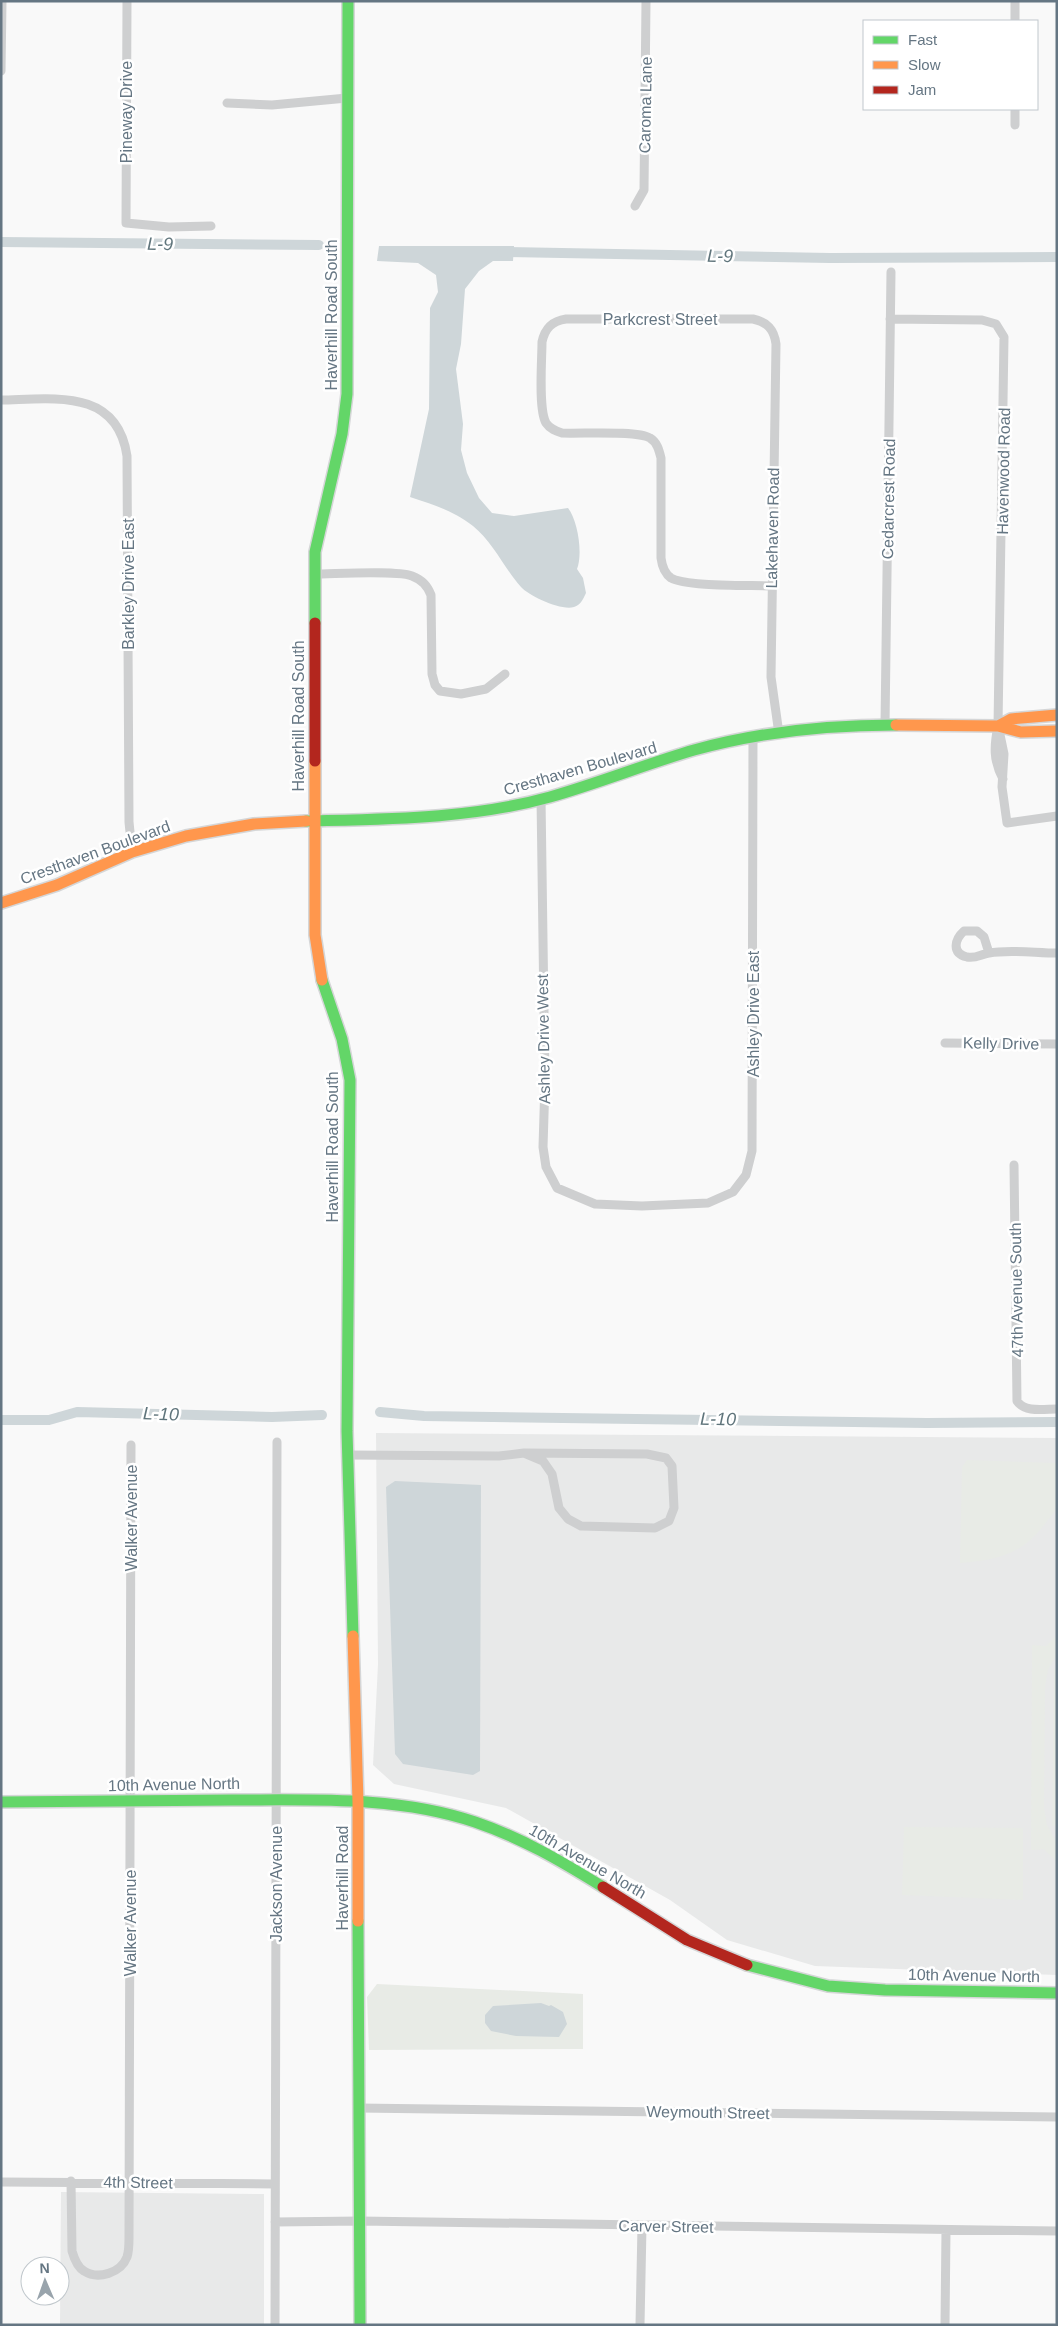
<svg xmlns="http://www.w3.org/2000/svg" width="1058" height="2326" font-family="Helvetica,sans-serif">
	<rect width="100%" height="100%" fill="#f9f9f9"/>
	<path fill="#e8e9e9" d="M376,1433l681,5v537l-242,-9 -88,-26 -57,-40 -164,-92 -112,-24 -21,-19 5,-101z
		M61,2192l203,2v131h-204z"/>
	<path fill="#e8ebe6" d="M967,1460l90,3c0,13 1,29 0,42 -1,6 -7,12 -10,16 -23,33 -49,39 -87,42l2,-96z
		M1057,1635v19l-9,16 -3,16 -1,123 3,16 10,18v19l-13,-13 -13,1 1,-205 14,1z
		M1054,1669h3v157h-5z
		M904,1827l119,1v72l-121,-5z
		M377,1984l206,10v55l-214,1 -2,-53z"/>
	<path fill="#ced6d9" d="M379,246h135l-1,15h-20l-14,10 -14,18 -4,55 -5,25 7,55 -2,26 6,23 12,25 13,15 22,3 54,-8c10,13 15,46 9,61l6,9 3,15c-3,6 -5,12 -12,14 -13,4 -45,-11 -53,-20 -17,-19 -28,-45 -48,-61 -21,-16 -39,-21 -63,-29l19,-88 1,-101 8,-16 -2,-17 -18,-12 -41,-2z
		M395,1481l86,4 -1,286 -7,4 -70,-11 -8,-10 -9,-267z
		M541,2003l8,3 2,-1 12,7 4,12 -8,13 -43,-1 -25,-5 -6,-8v-8l8,-9z"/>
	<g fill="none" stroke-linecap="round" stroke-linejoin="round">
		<path stroke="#ced6d9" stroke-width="10" d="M1,242l318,3
			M502,252l328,6 227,-1
			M380,1412l44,4 503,7 130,-1
			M1,1420h48l28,-8 195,5 50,-2"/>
		<defs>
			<path id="fast" d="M315,623v-71l27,-118 5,-40 1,-393
				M306,821c81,-2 165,-2 244,-24 49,-14 96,-33 144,-47 65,-18 136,-25 202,-25
				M322,980l20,59 8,41 -3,351 6,205
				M1,1802c77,-1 154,-1 231,-2 80,0 167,-4 243,22 47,16 86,39 128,65
				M358,1921l2,404
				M747,1965l81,21 57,4 172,3"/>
			<path id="slow" d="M896,725l102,1 23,6 36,-1
				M998,726l13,-7 46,-4
				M315,761v174l7,45
				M1,903l56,-18 75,-33 54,-16 68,-12 52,-3
				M353,1636l5,166v119"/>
			<path id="jam" d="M315,623v138
				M603,1887l84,53 60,25"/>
		</defs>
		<use href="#fast" stroke="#d5d6d7" stroke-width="14"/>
		<use href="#slow" stroke="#d5d6d7" stroke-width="14"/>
		<use href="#jam" stroke="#d5d6d7" stroke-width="14"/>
		<path stroke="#cecfd0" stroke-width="9" d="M127,1l-1,222 43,4 42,-1
			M1015,1v20
			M1,71l1,-70
			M227,103l45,2 75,-7
			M1015,109v16
			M635,206l9,-16 2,-189
			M890,319l92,1 14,4 8,13 -6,389c-4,20 -5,34 5,53
			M1,400c53,-1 116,-12 126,56l2,366 3,30
			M314,574c21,0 82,-4 98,2 10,4 15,9 19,19l1,79 3,11 5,6 21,3 25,-5 19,-15
			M771,586c-20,-1 -85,1 -100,-8 -7,-5 -9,-12 -10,-20v-100c-2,-8 -4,-16 -11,-20 -13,-8 -70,-4 -88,-5 -6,-2 -12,-4 -16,-10 -8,-14 -4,-63 -4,-81 3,-14 10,-21 24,-23h187c14,3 21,10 23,25l-5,333 8,57
			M885,725l6,-453
			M999,730l5,24 -2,33 5,36 50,-7
			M541,798l4,284 -2,65 3,20 11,21 38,16 47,2 66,-3 25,-11 13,-17 6,-24 1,-413
			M989,953l-5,-16 -7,-6h-13c-9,8 -13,22 3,26 9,2 14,-3 22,-4 20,-4 47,0 68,0
			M945,1043l112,1
			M1014,1165l3,236c8,12 27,8 40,8
			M348,1455l151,1 25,-3 19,8 9,13 7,34 9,11 13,7 74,2 14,-7 5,-13 -2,-42 -6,-8 -19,-4 -123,-1
			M359,2108l698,9
			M71,2181l1,70c2,7 5,16 12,20 14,9 37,2 43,-14 2,-6 2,-14 2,-19l2,-793
			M1,2182l273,2
			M275,2222l85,-1 697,10
			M275,2325l2,-883
			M640,2325l2,-99
			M945,2325l1,-95"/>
		<use href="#fast" stroke="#63d668" stroke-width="11"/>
		<use href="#slow" stroke="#ff974d" stroke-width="11"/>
		<use href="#jam" stroke="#b3261e" stroke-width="11"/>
	</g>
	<g text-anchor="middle" stroke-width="5" stroke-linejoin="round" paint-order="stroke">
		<g font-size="16" fill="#657683" stroke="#fff">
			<text transform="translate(645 105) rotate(-89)" y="6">Caroma Lane</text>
			<text transform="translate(126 112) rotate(-90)" y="6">Pineway Drive</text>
			<text transform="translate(331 315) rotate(-90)" y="6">Haverhill Road South</text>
			<text x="660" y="325">Parkcrest Street</text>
			<text transform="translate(1003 471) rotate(-89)" y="6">Havenwood Road</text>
			<text transform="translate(888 499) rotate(-89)" y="6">Cedarcrest Road</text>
			<text transform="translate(772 528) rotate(-89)" y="6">Lakehaven Road</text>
			<text transform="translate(128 584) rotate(-90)" y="6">Barkley Drive East</text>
			<text transform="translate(298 716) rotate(-90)" y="6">Haverhill Road South</text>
			<text transform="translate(580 768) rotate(-16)" y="6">Cresthaven Boulevard</text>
			<text transform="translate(95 852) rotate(-20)" y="6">Cresthaven Boulevard</text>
			<text transform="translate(753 1014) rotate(-90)" y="6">Ashley Drive East</text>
			<text transform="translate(543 1039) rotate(-91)" y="6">Ashley Drive West</text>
			<text transform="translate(1001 1043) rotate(1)" y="6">Kelly Drive</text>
			<text transform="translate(332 1147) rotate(-90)" y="6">Haverhill Road South</text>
			<text transform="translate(1016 1290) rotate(-91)" y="6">47th Avenue South</text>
			<text transform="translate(131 1518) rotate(-90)" y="6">Walker Avenue</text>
			<text transform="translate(174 1784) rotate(-1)" y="6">10th Avenue North</text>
			<text transform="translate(588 1861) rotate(30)" y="6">10th Avenue North</text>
			<text transform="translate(342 1878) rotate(-90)" y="6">Haverhill Road</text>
			<text transform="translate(276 1884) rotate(-90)" y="6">Jackson Avenue</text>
			<text transform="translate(130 1923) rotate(-90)" y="6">Walker Avenue</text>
			<text transform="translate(974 1975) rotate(1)" y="6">10th Avenue North</text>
			<text transform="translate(708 2112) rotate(1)" y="6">Weymouth Street</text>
			<text transform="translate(138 2182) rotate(1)" y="6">4th Street</text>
			<text transform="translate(666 2226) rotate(1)" y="6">Carver Street</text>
		</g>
		<g font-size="18" font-style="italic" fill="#60757c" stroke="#fff">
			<text transform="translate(160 244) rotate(1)" y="6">L-9</text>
			<text transform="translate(720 256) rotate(1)" y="6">L-9</text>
			<text transform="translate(161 1414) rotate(2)" y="6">L-10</text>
			<text transform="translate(718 1419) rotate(1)" y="6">L-10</text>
		</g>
	</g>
	<rect width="1058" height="2326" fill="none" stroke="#657683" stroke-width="5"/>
	<rect x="863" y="20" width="175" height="90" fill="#ffffff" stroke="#c1c8cd"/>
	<rect x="873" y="36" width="25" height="8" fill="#63d668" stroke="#c1c8cd"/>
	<text x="908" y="45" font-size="15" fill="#657683">Fast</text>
	<rect x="873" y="61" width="25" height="8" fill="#ff974d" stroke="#c1c8cd"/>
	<text x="908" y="70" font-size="15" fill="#657683">Slow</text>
	<rect x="873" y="86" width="25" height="8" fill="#b3261e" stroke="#c1c8cd"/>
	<text x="908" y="95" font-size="15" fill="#657683">Jam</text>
	<g transform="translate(45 2281) rotate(358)"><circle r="24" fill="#ffffff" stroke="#c1c8cd"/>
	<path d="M0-4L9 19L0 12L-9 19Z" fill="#99a4ac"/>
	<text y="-8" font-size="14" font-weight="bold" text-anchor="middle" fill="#657683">N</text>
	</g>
</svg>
